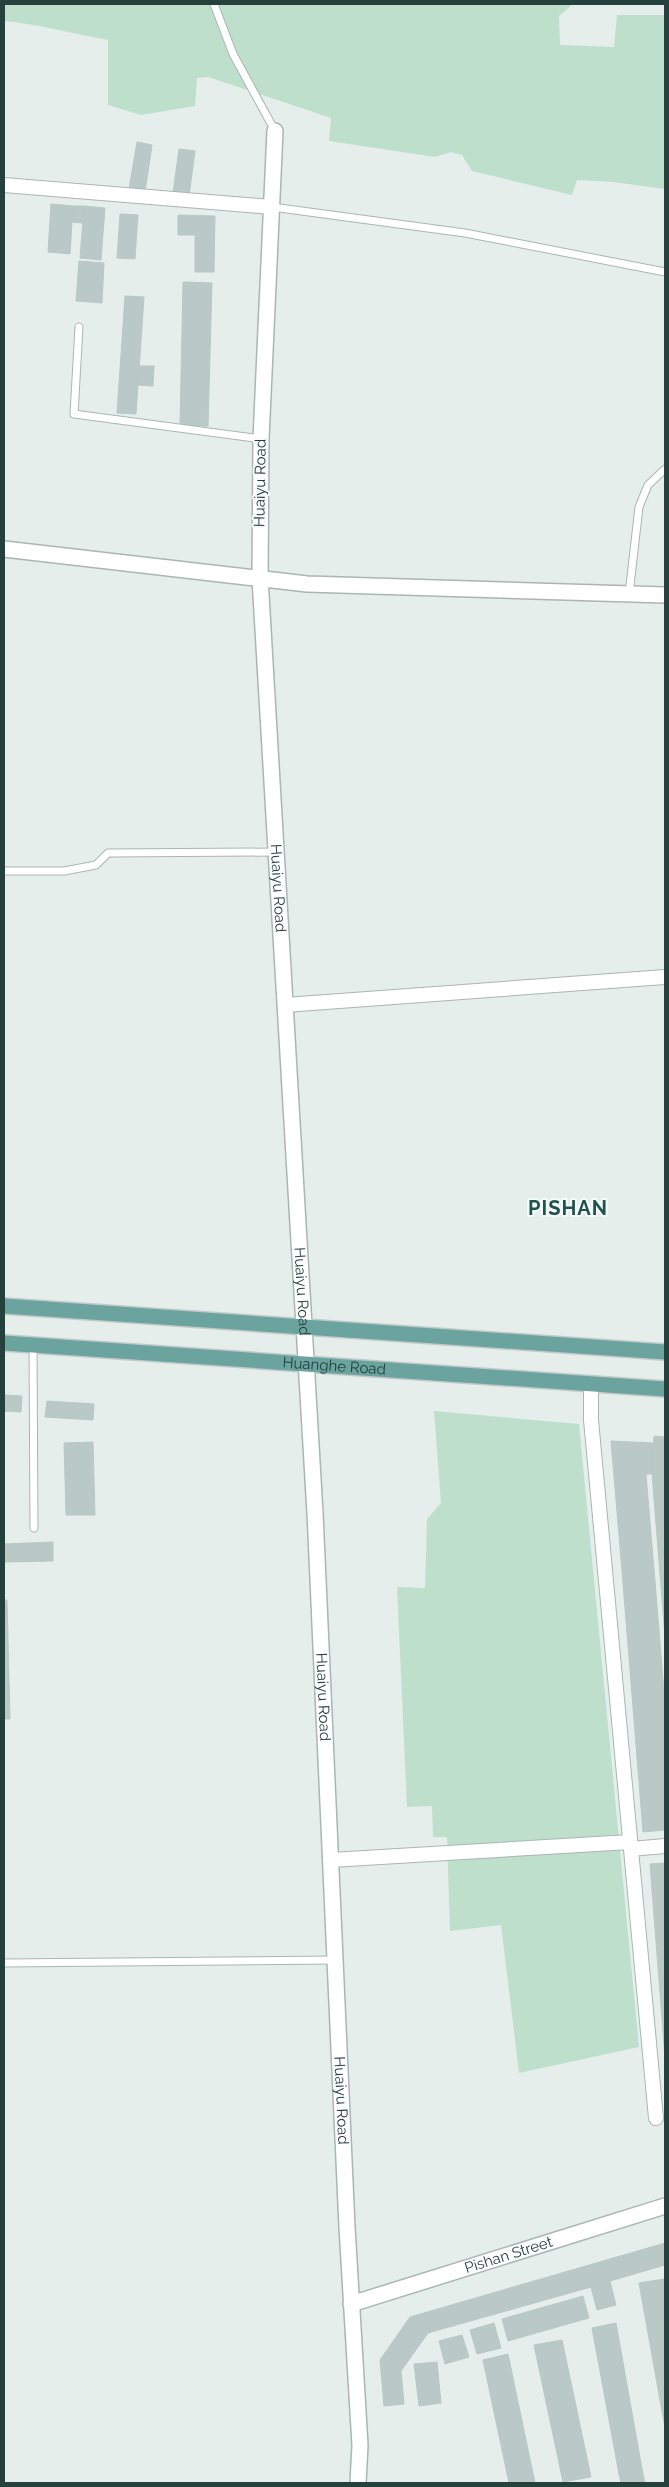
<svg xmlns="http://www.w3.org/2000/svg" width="669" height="2487" font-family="Raleway,sans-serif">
	<rect width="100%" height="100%" fill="#e6eeec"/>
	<path fill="#bfdfcd" d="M4,4h569l-14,12 1,29 54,2 3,-32h48v174l-52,-7 -36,-2 -5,15 -100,-24 -10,-16 -11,-3 -16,5 -106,-16 2,-23 -123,-41 -11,1 -2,28 -54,9 -33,-10v-65c-34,-6 -69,-16 -104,-19z
		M434,1411l145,13 60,623 -120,26 -18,-148 -51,6 -3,-94h-14l-1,-31 -25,1 -10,-220 28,1 2,-69 14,-16z"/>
	<path fill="#bbc9c6" stroke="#b8c8c4" d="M137,142l15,3 -7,47 -16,-3z
		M179,149l16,2 -6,45 -16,-3z
		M51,204l22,2 -3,48 -22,-2z
		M73,206h11l-1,17 -11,-1z
		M84,206l21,2 -4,52 -21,-2z
		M120,214l18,1 -3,44 -18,-1z
		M178,215l37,1 -1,56h-19v-37h-17z
		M79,261l25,2 -2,40 -26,-2z
		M183,282l29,1 -4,143h-28z
		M125,296l19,1 -8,117 -19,-1z
		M140,366h14l-1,20 -15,-1z
		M4,1395l18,1 -1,16 -17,-1z
		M47,1401l47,3 -1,16 -48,-3z
		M654,1436l11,1v200l-13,-163z
		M611,1441l42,2 -1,31h-6l8,95 -32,2z
		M93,1442l2,73h-29l-2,-72z
		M653,1443h12v18l-13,-1z
		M53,1542v19l-49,1v-18z
		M654,1569l11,135v126l-22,2 -21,-261z
		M4,1600h3l3,119h-6z
		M665,1863v195l-15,-194z
		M665,2243v22l-55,16 6,24 -19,5 -6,-23 -163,46 -27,38 3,33 -20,2 -4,-46 30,-43z
		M664,2279l1,6v143l-26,-145z
		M583,2296l6,22 -81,23 -6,-22z
		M494,2323l7,25 -24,6 -7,-24z
		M616,2323l26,146 -23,5 -27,-146z
		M462,2335l7,22 -24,7 -6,-23z
		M562,2340l29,137 -28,5 -29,-137z
		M508,2354l27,129h-26l-26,-123z
		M437,2362l4,41 -22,3 -5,-42z
		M642,2469l3,14h-24l-2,-9z"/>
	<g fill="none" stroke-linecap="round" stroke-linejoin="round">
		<defs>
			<path id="service" d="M214,4l19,50 42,77
				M272,207l193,26 200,39
				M79,327l-5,87 187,25
				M629,594l10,-87 9,-22 17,-16
				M4,871h60l32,-6 12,-12 167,-1
				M33,1345l1,183
				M4,1963l331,-3"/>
			<path id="minor" d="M4,185l267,22
				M285,1005l380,-28
				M591,1384v36l65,698
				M631,1849l34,-3
				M331,1860l299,-18"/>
			<g id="tertiary">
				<path id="s1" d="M275,131l-14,308 -1,139 55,935 32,714 13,218 -2,38"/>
				<path d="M4,549l303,35 358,11"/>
				<path id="s2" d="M351,2304l314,-98"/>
			</g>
			<g id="primary">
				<path d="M4,1306l661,46"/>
				<path id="s3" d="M4,1343l661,46"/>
			</g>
		</defs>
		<use href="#service" stroke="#a8b7b4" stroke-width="9"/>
		<use href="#minor" stroke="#a8b7b4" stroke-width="16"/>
		<use href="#tertiary" stroke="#a8b7b4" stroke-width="18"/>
		<use href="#primary" stroke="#c2cac9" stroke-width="18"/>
		<use href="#service" stroke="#fff" stroke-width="7"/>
		<use href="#minor" stroke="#fff" stroke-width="14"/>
		<use href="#tertiary" stroke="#fff" stroke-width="15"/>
		<use href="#primary" stroke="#6ba39e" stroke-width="15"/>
	</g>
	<g text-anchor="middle" stroke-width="4" stroke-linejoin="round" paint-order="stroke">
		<g font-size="15" fill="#24413e" stroke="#f7fbf9">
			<text transform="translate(260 483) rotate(-89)" y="5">Huaiyu Road</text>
			<text dy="5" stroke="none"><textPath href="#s1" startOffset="758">Huaiyu Road</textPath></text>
			<text dy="5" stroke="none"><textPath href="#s1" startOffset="1162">Huaiyu Road</textPath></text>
			<text dy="5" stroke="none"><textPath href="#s3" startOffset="331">Huanghe Road</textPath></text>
			<text dy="5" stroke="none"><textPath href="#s1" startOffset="1568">Huaiyu Road</textPath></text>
			<text dy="5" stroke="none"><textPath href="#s1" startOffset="1972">Huaiyu Road</textPath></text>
			<text dy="5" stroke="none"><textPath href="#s2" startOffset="165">Pishan Street</textPath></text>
		</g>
		<g font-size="20" font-weight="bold" letter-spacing="1" fill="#20534f" stroke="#f7fbf9">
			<text x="568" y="1215">PISHAN</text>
		</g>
	</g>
	<rect width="669" height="2487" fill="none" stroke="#24413e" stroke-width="10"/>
</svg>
